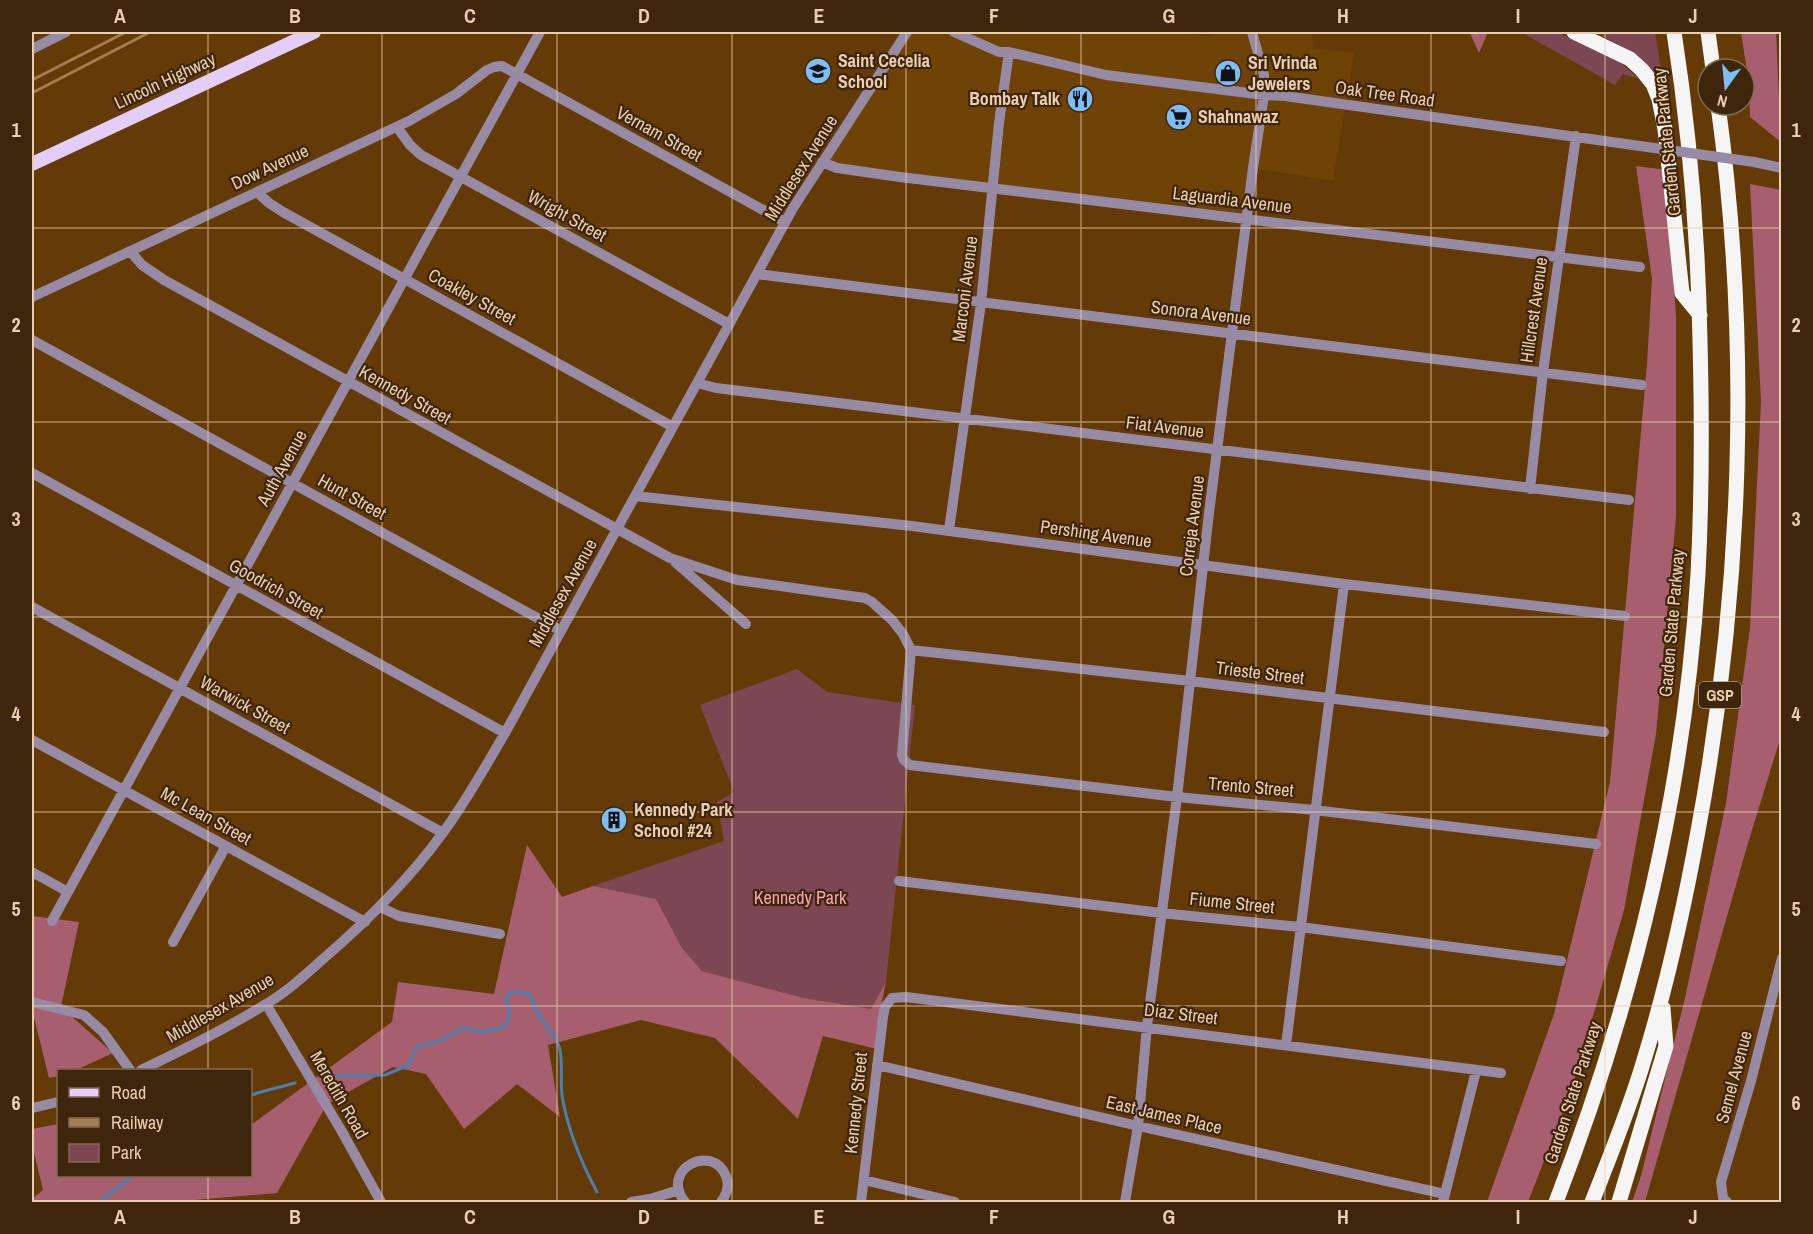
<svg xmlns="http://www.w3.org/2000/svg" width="1813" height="1234" font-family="'Archivo Narrow',sans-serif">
	<rect width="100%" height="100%" fill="#643b06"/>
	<path fill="#6f4205" d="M907,32h257l44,4 16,-4h88l1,16 41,5 -21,128 -80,-13 -6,50 -425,-56z"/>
	<path fill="#7c4752" d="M1521,32h36l60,28 23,19 -17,-5 -8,11z
		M1596,32h59l9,54h-2l-22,-28z
		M797,669l30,23 88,13 -29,277 -15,27 -67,-11 -102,-27 -20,-23 -26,-49 -63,-13 131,-45 -7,-39 17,-10 -34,-87z"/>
	<path fill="#a75f6f" d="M1470,32h18l-9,21 -9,-20z
		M1741,32h35l5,110 -31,-25 -1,-33z
		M1636,166l30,4 10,146v201l-20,217 -32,176 -53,181 -43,111h-41l67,-188 56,-232 37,-418 5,-85z
		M1750,184l31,6v546l-33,107 -103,359h-13l9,-26 44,-178 41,-195 24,-175 11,-226z
		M527,845l35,52 31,-11 63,13 26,49 20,23 102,27 67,11 15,-27 -7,34 -2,33 -54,-13 -25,83 -83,-81 -74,-18 -93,25 12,72 -43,-33 -53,45 -38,-55 -33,-7 -66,37 -50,89 -106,9h-139v-3l11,-9 -11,-46v-15l26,-5v52h192l1,-51 141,-103 6,-40 96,12z
		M32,916l47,6 -18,85 52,46 -37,17h-18v6l-9,2 -17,-69z"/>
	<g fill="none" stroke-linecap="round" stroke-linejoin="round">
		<path stroke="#4880b0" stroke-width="3" d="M321,1076l64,-1 24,-10 8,-19 20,-4 26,-14 20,4 21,-5c6,-10 7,-16 2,-27l3,-7 10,-1 11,2c3,9 7,20 14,29 6,8 11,13 15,23 5,14 0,38 4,55 6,32 19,63 34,91
			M250,1096l7,-3 38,-10
			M99,1202l33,-26"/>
		<path stroke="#978aa5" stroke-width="10" d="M954,32l45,20h10l97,23 158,20 21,1 355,50
			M32,49l34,-17
			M397,127l13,18 11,10 308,169
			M822,162l15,6 63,9 740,90
			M1754,162l28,6
			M257,192l12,11 14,9 390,215
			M131,252l11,13 22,15 506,278 67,22 128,18 7,4 20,18 11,14 8,16 -9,105 2,5 6,5 267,32 137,13 282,34
			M757,274l885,111
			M32,297l377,-176 47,-27 31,-24 7,-3 8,-1 283,156
			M32,340l529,291
			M697,383l19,5 913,112
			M32,473l473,260
			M1530,489l13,-117 33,-236
			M635,496l277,30 432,58 281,32
			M949,530l32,-227 18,-180 10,-71
			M675,562l71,62
			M32,607l411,226
			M911,650l279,31 414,51
			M32,740l333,182
			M32,872l36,20
			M899,881l262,32 139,14 261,34
			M380,907l19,9 101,18
			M52,921l488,-889
			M173,942l53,-96
			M32,1002l52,13 19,17 27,38
			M266,1004l75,126 40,72
			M1286,1045l58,-461
			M877,1065l261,61 307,68
			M141,1070c42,-20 85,-41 125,-66 21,-12 39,-29 57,-45 44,-38 85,-78 119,-125 24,-32 43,-67 63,-101l288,-525 114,-176
			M32,1108l26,-6
			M864,1180l91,22
			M631,1202l19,-3 29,-9
			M685,1202c-26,-32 27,-60 41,-26 4,10 1,18 -5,26
			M861,1202l22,-185 2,-10 7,-9 14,-1 595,76
			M1125,1202l13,-76 9,-100 30,-229 32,-284 44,-345 11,-73v-20l-12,-43
			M1443,1202l33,-131
			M1727,1202l-4,-4 -2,-16 30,-101 31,-123"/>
		<path stroke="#e3cefb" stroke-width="14" d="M32,164l282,-132"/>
		<path stroke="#f5f5f5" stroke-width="15" d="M1574,32l56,27 12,11 11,14 6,15 6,30 17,164 18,22
			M1708,32l5,37
			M1556,1202c77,-199 129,-413 142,-628 4,-77 4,-155 2,-233 -2,-103 -10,-207 -26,-309
			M1592,1202c18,-46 38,-94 52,-142 23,-75 40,-152 54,-229 44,-238 53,-485 20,-726
			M1619,1202l47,-156 -3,-38"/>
		<path stroke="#a27e53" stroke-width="3" d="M32,80l94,-48
			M32,93l118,-61"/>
		<path stroke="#978aa5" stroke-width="10" d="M1640,146l114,16"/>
	</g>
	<path fill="none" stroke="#ebcdaf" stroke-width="1.5" stroke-opacity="0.55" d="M208,32v1038M382,32v1170M557,32v1170M732,32v1170M906,32v1170M1081,32v1170M1256,32v1170M1431,32v1170M1605,32v1170M32,228h1750M32,422h1750M32,617h1750M32,812h1750M32,1006h1750M208,1176v26"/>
	<defs>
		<symbol id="school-disc" viewBox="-11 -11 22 22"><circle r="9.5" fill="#7cbef9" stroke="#3e260c"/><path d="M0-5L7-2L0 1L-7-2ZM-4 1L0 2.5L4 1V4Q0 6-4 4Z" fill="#111"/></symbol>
		<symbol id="shop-disc" viewBox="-11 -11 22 22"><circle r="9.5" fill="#7cbef9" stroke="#3e260c"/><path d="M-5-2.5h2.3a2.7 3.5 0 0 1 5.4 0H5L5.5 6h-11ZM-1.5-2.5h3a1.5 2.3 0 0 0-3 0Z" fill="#111"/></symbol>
		<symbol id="restaurant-disc" viewBox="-11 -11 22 22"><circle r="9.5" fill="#7cbef9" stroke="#3e260c"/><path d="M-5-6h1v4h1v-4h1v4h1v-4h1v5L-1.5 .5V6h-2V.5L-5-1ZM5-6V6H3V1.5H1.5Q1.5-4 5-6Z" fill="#111"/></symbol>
		<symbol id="supermarket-disc" viewBox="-11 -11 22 22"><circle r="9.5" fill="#7cbef9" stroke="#3e260c"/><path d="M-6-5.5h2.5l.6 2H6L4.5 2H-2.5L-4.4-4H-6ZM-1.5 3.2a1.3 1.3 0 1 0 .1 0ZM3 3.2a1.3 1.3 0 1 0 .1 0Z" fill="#111"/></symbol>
		<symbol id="building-disc" viewBox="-11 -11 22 22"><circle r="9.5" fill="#7cbef9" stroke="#3e260c"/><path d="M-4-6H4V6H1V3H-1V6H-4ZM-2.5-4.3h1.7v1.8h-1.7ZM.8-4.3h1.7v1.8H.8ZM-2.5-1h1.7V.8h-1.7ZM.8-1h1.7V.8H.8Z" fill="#111"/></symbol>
	</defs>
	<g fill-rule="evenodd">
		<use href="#school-disc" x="803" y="56" width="30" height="30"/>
		<use href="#shop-disc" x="1213" y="58" width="30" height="30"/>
		<use href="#restaurant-disc" x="1065" y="84" width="30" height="30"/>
		<use href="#supermarket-disc" x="1164" y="102" width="30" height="30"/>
		<use href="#building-disc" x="599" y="805" width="30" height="30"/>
	</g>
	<g text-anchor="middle" stroke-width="4.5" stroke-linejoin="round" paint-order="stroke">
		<rect fill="#3e260c" stroke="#b79b7e" stroke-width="1.5" x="1699" y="682" width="42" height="26" rx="4.5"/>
		<g font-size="16" font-weight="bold" fill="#ebcdaf">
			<text x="1720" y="701">GSP</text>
		</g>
		<g font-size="18" font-weight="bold" fill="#ebcdaf" stroke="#3e260c" text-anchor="start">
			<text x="838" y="67">Saint Cecelia<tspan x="838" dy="21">School</tspan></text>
			<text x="1248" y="69">Sri Vrinda<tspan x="1248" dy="21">Jewelers</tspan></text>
			<text x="1060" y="105" text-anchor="end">Bombay Talk</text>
			<text x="1198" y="123">Shahnawaz</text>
			<text x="634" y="816">Kennedy Park<tspan x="634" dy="21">School #24</tspan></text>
		</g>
		<g font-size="18" fill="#ebcdaf" stroke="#3e260c">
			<text transform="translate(165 81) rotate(-25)" y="6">Lincoln Highway</text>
			<text transform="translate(1385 94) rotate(8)" y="6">Oak Tree Road</text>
			<text transform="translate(659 134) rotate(29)" y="6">Vernam Street</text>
			<text transform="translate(1667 142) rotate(-96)" y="6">Garden State Parkway</text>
			<text transform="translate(270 167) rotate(-25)" y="6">Dow Avenue</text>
			<text transform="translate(801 168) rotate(-58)" y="6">Middlesex Avenue</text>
			<text transform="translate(1232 200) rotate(7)" y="6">Laguardia Avenue</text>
			<text transform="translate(567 216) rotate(29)" y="6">Wright Street</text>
			<text transform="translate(965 289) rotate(-83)" y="6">Marconi Avenue</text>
			<text transform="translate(472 297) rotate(29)" y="6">Coakley Street</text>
			<text transform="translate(1534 310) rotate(-82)" y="6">Hillcrest Avenue</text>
			<text transform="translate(1201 313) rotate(7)" y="6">Sonora Avenue</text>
			<text transform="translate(405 395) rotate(29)" y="6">Kennedy Street</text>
			<text transform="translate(1165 427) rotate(7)" y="6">Fiat Avenue</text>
			<text transform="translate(282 468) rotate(-61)" y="6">Auth Avenue</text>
			<text transform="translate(352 497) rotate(29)" y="6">Hunt Street</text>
			<text transform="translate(1192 526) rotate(-83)" y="6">Correja Avenue</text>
			<text transform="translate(1096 534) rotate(8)" y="6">Pershing Avenue</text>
			<text transform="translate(276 589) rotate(29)" y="6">Goodrich Street</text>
			<text transform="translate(563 593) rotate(-61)" y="6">Middlesex Avenue</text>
			<text transform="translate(1672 623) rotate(-85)" y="6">Garden State Parkway</text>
			<text transform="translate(1260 673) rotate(7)" y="6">Trieste Street</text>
			<text transform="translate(245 705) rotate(29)" y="6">Warwick Street</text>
			<text transform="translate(1251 787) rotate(5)" y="6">Trento Street</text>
			<text transform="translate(206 816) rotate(29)" y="6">Mc Lean Street</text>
			<text transform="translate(1232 903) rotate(6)" y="6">Fiume Street</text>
			<text transform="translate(220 1008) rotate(-30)" y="6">Middlesex Avenue</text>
			<text transform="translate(1181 1014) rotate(7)" y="6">Diaz Street</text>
			<text transform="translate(1734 1077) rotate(-75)" y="6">Semel Avenue</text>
			<text transform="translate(1573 1093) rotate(-72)" y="6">Garden State Parkway</text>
			<text transform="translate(339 1095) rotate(60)" y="6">Meredith Road</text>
			<text transform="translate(856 1103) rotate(-84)" y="6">Kennedy Street</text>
			<text transform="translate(1164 1115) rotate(13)" y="6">East James Place</text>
		</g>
		<g font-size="18" fill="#f7a4b5" stroke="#3e260c">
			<text x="800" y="904">Kennedy Park</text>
		</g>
	</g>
	<rect width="1813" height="1234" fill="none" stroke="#3e260c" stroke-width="66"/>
	<rect x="57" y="1069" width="195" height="108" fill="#3e260c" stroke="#83694d" stroke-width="1.5"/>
	<rect x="69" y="1088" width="30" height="9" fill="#e3cefb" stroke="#83694d" stroke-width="1.5"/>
	<text x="111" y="1099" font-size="18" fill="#ebcdaf">Road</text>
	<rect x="69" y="1118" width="30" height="9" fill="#a27e53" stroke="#83694d" stroke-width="1.5"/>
	<text x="111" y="1129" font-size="18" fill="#ebcdaf">Railway</text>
	<rect x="69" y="1144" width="30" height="18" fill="#7c4752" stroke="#83694d" stroke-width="1.5"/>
	<text x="111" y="1159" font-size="18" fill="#ebcdaf">Park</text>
	<g transform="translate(1726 87) rotate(195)"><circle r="28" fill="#3e260c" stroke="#83694d" stroke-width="1.5"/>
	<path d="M0-4.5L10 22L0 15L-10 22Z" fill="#7cbef9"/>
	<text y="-9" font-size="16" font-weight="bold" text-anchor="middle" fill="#ebcdaf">N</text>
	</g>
	<rect x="33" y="33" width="1747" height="1168" fill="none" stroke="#ebcdaf" stroke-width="2"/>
	<g font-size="20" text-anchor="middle" font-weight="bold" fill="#ebcdaf">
		<text x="120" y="23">A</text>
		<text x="295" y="23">B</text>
		<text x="470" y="23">C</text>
		<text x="644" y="23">D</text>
		<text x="819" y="23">E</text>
		<text x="994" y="23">F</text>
		<text x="1169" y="23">G</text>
		<text x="1343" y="23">H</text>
		<text x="1518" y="23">I</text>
		<text x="1693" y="23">J</text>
		<text x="16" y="137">1</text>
		<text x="1796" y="137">1</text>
		<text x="16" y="332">2</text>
		<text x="1796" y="332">2</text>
		<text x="16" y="526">3</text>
		<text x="1796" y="526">3</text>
		<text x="16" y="721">4</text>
		<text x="1796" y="721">4</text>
		<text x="16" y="916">5</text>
		<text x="1796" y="916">5</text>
		<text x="16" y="1110">6</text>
		<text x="1796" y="1110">6</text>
		<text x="120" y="1224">A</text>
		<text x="295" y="1224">B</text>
		<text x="470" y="1224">C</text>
		<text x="644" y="1224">D</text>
		<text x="819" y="1224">E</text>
		<text x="994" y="1224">F</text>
		<text x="1169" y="1224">G</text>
		<text x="1343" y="1224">H</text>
		<text x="1518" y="1224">I</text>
		<text x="1693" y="1224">J</text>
	</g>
</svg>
